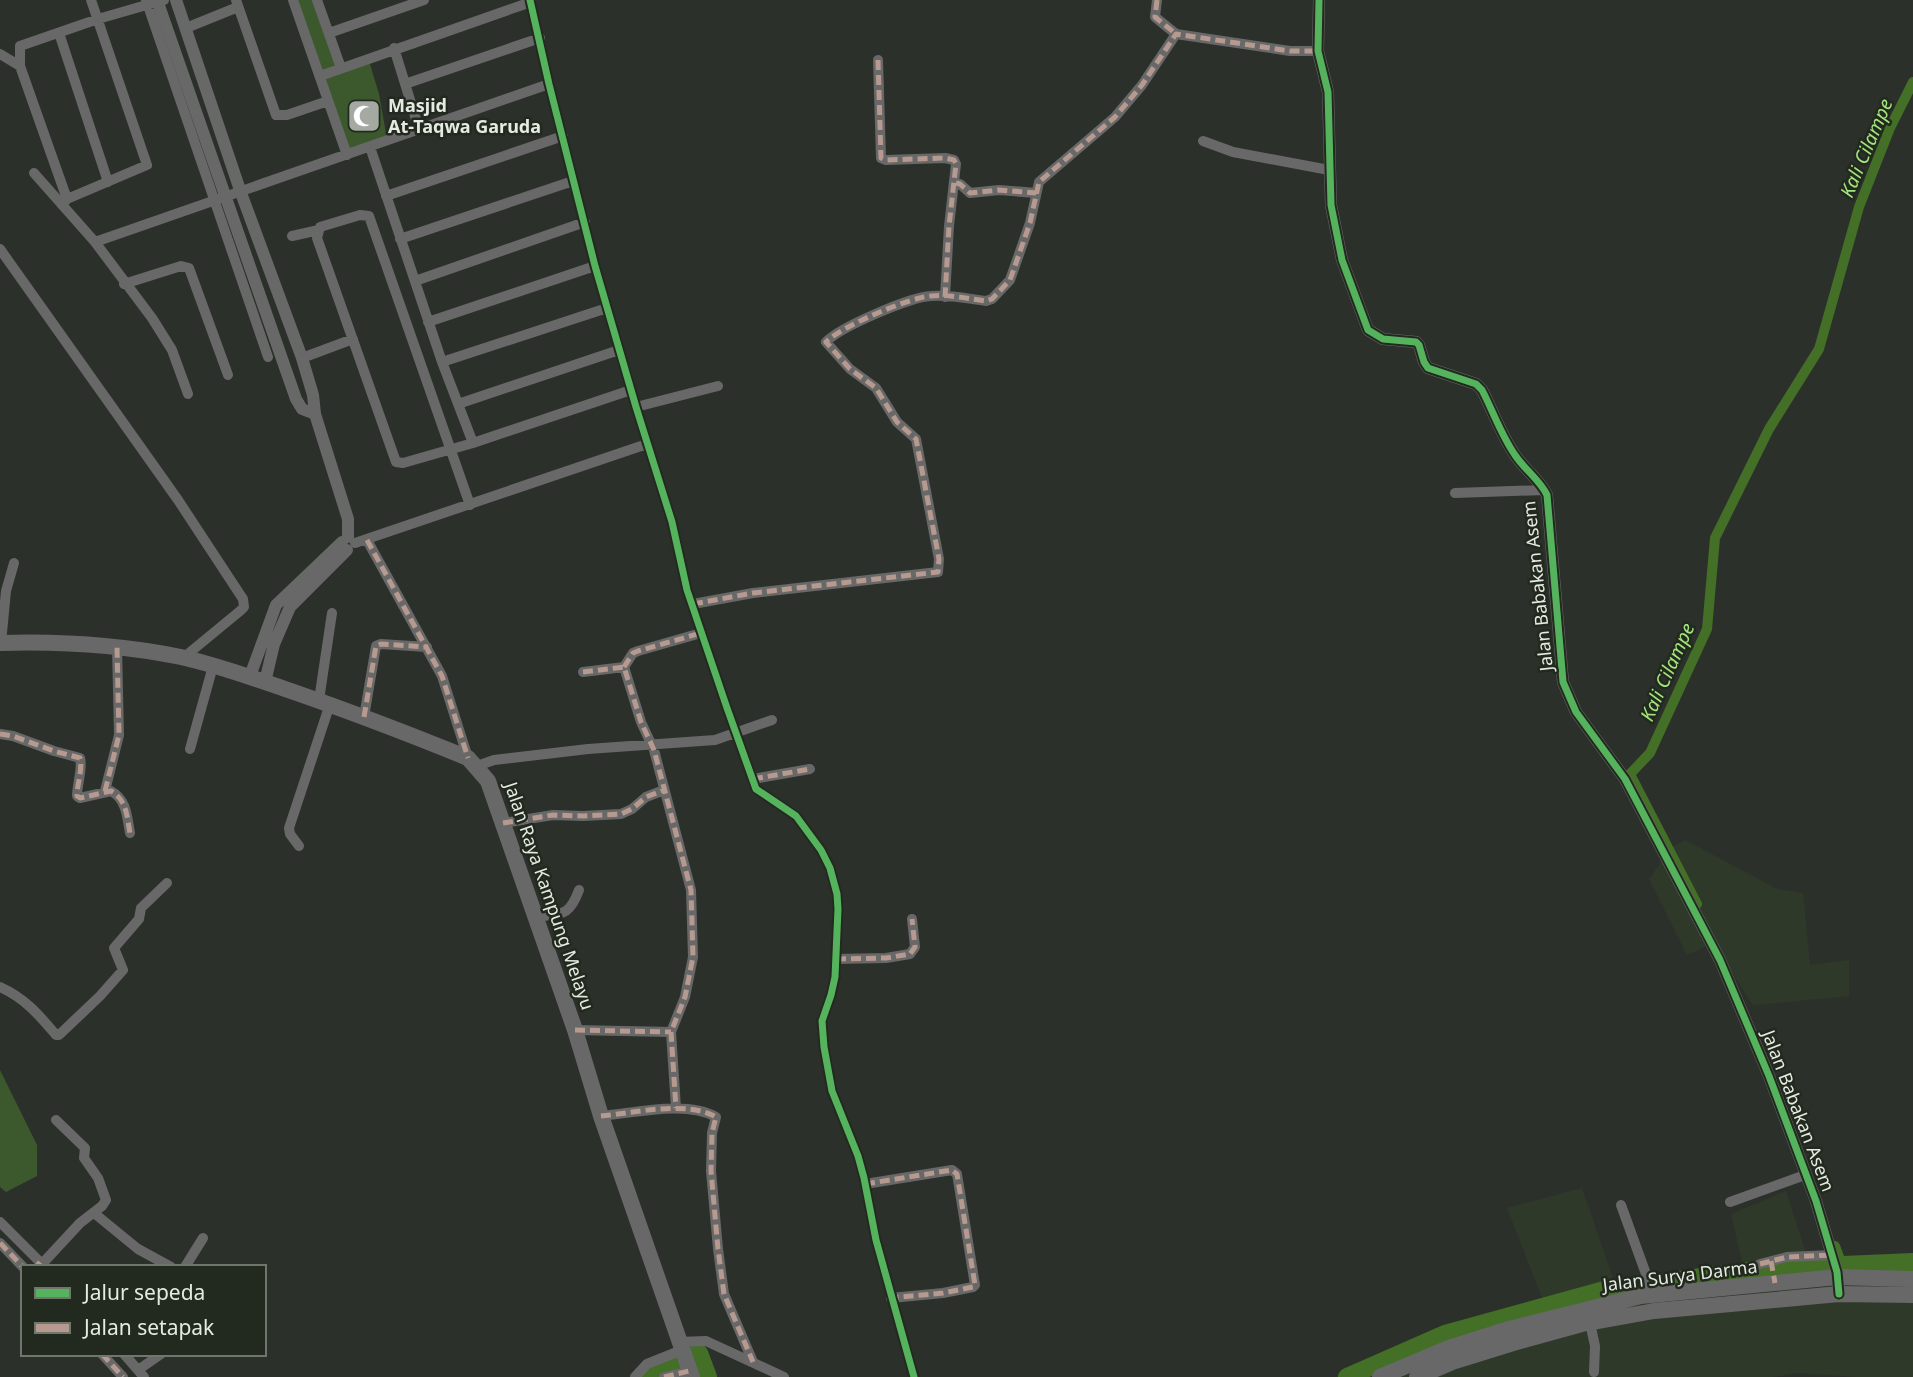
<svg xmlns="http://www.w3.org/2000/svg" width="1913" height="1377" font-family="'Noto Sans',sans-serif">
	<rect width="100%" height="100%" fill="#2c302b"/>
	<path fill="#2f3929" d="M1685,840l92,49 26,4 7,72 39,-5v36l-96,9 -40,-62 -26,12 -38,-76 23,-32z
		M1582,1188l33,96 128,-18 -12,-52 55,-23 22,68 105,-2v120h-56l-60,-4 -24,4h-438l116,-48 92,-29 -36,-92z"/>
	<path fill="#3c592d" d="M293,0h23l24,68 -21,6z
		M369,61l10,33 8,45 -38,12 -27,-75z
		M0,1070l37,75v31l-31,16 -6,-5z"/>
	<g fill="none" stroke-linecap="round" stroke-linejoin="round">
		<path stroke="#436f26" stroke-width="10" d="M1697,904l-67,-130 20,-21 57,-124 8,-91 54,-109 50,-80 40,-142 31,-79 23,-46
			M1835,1246l7,19"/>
		<path stroke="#436f26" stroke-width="18" d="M647,1377l13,-12 39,-12 9,24
			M1347,1377l98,-43 163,-45 163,-21 142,-6"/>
		<path stroke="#686869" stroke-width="10" d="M146,0l122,357
			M236,0l40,115h11l41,-14
			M293,0l54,155
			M317,0l24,68
			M530,0l19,84 46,182 41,141 36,115 15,68 40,118 29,81 40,27 25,34 9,18 7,26 1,15 -3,68 -4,18 -9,26 2,26 8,44 26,65 6,22 12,62 38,137
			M1157,0l-2,17 21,17
			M186,28l52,-21
			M59,33l49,149
			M329,33l95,-33
			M394,48l25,81
			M0,54l20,12
			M878,60l3,98 5,2 59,-2 9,2 2,4 -7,62 -4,71
			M320,76l211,-74
			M405,84l135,-46
			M1203,141l30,11 96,18
			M370,147l72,215 31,81
			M34,173l61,69 57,76 20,32 16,44
			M956,183l4,1 10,9 29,-3 37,3
			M386,196l177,-60
			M67,199l80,-34 -56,-165
			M62,205l5,-6 -47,-133v-20l78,-27 66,-19
			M292,236l27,-6
			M400,239l173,-58
			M95,242l454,-158
			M0,249l178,251 65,99 1,8 -4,4 -57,47
			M415,281l170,-59
			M124,284l57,-18 8,2 39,107
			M428,322l167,-56
			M302,358l51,-19
			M442,362l165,-54
			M458,404l161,-54
			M636,407l82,-21
			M1455,493l89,-3
			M470,505l-101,-289 -9,-1 -40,12 -3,11 79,224 7,1 70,-20 158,-53
			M367,540l75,136 26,82
			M355,543l292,-99
			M693,604l60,-11 185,-21 1,-13 -23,-120 -19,-17 -21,-34 -26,-19 -24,-27c14,-15 84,-45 105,-46 18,-2 38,3 55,5l6,-2 18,-19 20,-57 9,-41 76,-65 27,-32 34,-51 114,17h28
			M1,643l5,-52 8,-28
			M624,667l9,-14 5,-2 63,-18
			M583,672l41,-5 17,55 13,28 37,140 2,67 -8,40 -14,35 5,76
			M319,700l13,-87
			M364,717l12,-71 5,-2 46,3
			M0,734l13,2 41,15 26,7c3,10 -3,26 -3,38l3,2 31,-7c16,9 16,26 19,42
			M190,749l23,-83
			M477,766l17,-6 94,-11 127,-9 57,-20
			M753,779l57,-10
			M105,791l14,-56 -2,-88
			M503,823l50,-8 30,1 38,-2 11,-5 14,-12 18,-7
			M299,846l-9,-12 -1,-6 41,-124
			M536,917c26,-4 33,0 43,-27
			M836,959l50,-1 24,-4 5,-7 -3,-28
			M0,987c25,11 39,28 56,48h3l41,-39 23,-26 -9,-22 25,-29 2,-11 26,-25
			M575,1030l96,2
			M601,1116c33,-3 86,-16 115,1l-4,16 -1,38 7,78 6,45 29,68
			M865,1184l87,-14 5,4 18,111 -2,2 -30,6 -52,5
			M1730,1202l75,-27
			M1621,1205l25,69 4,21
			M94,1213l44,36 33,18
			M0,1222l45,45
			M0,1243l23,24
			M42,1264l38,-41 22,-17 4,-6 -8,-22 -14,-20 1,-10 -29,-28
			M1760,1264l27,-7 45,-2
			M185,1267l18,-29
			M1590,1323l5,23 -1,26
			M679,1342l27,-1 78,36
			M102,1354l21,23
			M124,1354l20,23
			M138,1370l23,-16
			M635,1377l12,-13 35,-14
			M664,1377l25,-6"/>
		<path stroke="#686869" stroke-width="12" d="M157,0l139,399 6,10 13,5
			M176,0l65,193 61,165 11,37 2,19 33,105v18
			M1319,0l-1,51 10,41 3,113 11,55 26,70 15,9 33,3 3,3 5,17 4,6 48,16 6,6c11,21 19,45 33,65 9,14 25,25 32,40l16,187 13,30 49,67 95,181 49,116 47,125 21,71 2,22
			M250,676l26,-71 66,-63
			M265,682l9,-38 16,-37 57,-57"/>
		<path stroke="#686868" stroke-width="16" d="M0,643c61,-2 121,2 181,14 36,8 72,21 107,33 61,21 121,44 180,68l20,23 87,249 26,86 91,261
			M1380,1377l69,-29 60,-19 132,-33 196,-19 76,2
			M1417,1377l38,-16 58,-18 69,-19 72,-13 185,-17 74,1"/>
		<path stroke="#b69a8f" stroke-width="5" stroke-dasharray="10 5" stroke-linecap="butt" d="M1157,0l-2,17 21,17
			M878,60l3,98 5,2 59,-2 9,2 2,4 -7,62 -4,71
			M956,183l4,1 10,9 29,-3 37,3
			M367,540l75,136 26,82
			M693,604l60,-11 185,-21 1,-13 -23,-120 -19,-17 -21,-34 -26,-19 -24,-27c14,-15 84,-45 105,-46 18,-2 38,3 55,5l6,-2 18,-19 20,-57 9,-41 76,-65 27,-32 34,-51 114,17h28
			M624,667l9,-14 5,-2 63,-18
			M583,672l41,-5 17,55 13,28 37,140 2,67 -8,40 -14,35 5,76
			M364,717l12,-71 5,-2 46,3
			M0,734l13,2 41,15 26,7c3,10 -3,26 -3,38l3,2 31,-7c16,9 16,26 19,42
			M753,779l57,-10
			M105,791l14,-56 -2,-88
			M503,823l50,-8 30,1 38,-2 11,-5 14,-12 18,-7
			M836,959l50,-1 24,-4 5,-7 -3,-28
			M575,1030l96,2
			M601,1116c33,-3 86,-16 115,1l-4,16 -1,38 7,78 6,45 29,68
			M865,1184l87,-14 5,4 18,111 -2,2 -30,6 -52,5
			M0,1243l23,24
			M1771,1261l4,22
			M1760,1264l27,-7 45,-2
			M36,1267l4,-5
			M102,1354l21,23
			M664,1377l25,-6"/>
		<defs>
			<path id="cycleway" d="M530,0l19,84 46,182 41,141 36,115 15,68 40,118 29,81 40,27 25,34 9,18 7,26 1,15 -3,68 -4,18 -9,26 2,26 8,44 26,65 6,22 12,62 38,137
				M1319,0l-1,51 10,41 3,113 11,55 26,70 15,9 33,3 3,3 5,17 4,6 48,16 6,6c11,21 19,45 33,65 9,14 25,25 32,40l16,187 13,30 49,67 95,181 49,116 47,125 21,71 2,22"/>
		</defs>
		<use href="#cycleway" stroke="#22291e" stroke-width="11"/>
		<use href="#cycleway" stroke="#56b35d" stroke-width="7"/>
	</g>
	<defs>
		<symbol id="mosque-square" viewBox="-11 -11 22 22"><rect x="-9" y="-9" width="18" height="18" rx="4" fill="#a4a9a2" stroke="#22291e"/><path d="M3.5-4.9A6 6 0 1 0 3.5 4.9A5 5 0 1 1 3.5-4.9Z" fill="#fff"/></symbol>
	</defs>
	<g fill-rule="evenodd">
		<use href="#mosque-square" x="345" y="97" width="38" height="38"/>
	</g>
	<g text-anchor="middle" stroke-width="5" stroke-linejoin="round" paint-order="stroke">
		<g font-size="18" font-weight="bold" fill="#e5eae2" stroke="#22291e" text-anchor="start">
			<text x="388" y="112">Masjid<tspan x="388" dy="21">At-Taqwa Garuda</tspan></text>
		</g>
		<g font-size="18" fill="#e5eae2" stroke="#22291e">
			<text transform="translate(1538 586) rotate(-96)" y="6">Jalan Babakan Asem</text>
			<text transform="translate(549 896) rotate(71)" y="6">Jalan Raya Kampung Melayu</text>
			<text transform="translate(1798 1111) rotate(69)" y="6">Jalan Babakan Asem</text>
			<text transform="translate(1680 1276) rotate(-7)" y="6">Jalan Surya Darma</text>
		</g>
		<g font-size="19" font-style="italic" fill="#a3e57c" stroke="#22291e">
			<text transform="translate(1866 148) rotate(-67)" y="7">Kali Cilampe</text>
			<text transform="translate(1667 672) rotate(-66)" y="7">Kali Cilampe</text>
		</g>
	</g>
	<rect x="21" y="1265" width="245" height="91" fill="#22291e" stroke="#70766c" stroke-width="2"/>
	<rect x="35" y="1288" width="35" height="10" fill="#56b35d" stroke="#70766c" stroke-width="2"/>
	<text x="84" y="1300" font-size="21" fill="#e5eae2">Jalur sepeda</text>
	<rect x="35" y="1323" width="35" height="10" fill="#b69a8f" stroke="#70766c" stroke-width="2"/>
	<text x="84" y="1335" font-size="21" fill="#e5eae2">Jalan setapak</text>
</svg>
